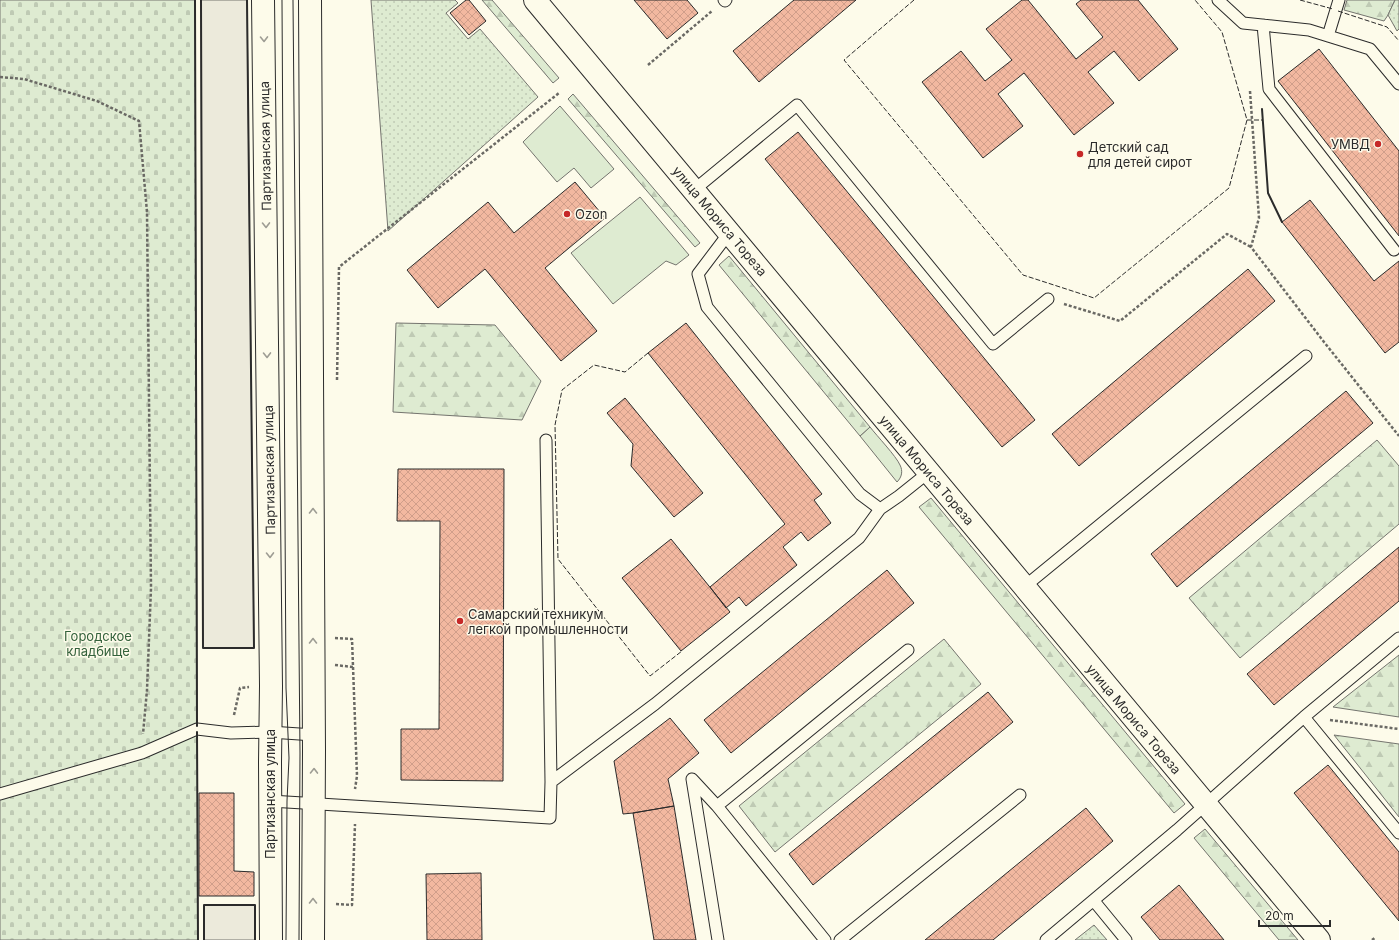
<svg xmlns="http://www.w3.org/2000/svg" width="1399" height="940" font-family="Inter,sans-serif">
	<defs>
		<pattern id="forest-firs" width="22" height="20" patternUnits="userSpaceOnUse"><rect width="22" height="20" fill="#deebd1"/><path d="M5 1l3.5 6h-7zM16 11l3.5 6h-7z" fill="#bfcab4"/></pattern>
		<pattern id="cemetery-stones" width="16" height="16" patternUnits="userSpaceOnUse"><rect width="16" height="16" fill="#deebd1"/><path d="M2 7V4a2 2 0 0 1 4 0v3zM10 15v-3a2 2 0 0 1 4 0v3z" fill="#bfcab4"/></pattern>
		<pattern id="park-dots" width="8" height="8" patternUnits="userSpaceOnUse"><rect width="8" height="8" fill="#deebd1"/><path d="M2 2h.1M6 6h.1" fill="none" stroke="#bfcab4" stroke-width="1.8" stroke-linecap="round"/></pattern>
		<pattern id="building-cross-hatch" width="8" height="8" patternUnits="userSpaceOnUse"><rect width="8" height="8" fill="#f2b8a0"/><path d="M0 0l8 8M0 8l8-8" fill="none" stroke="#d09e8a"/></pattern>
	</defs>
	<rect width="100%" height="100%" fill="#fdfbea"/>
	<path fill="#deebd1" stroke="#74746e" d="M560,106l54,63 -23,19 -17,-20 -17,14 -34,-40z
		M640,197l49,58 -13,10 -10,-4 -53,43 -42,-51z
		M870,427c7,9 26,29 30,38 3,6 2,12 -3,17l-37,-46z"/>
	<path fill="url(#forest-firs)" stroke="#74746e" d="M482,0h10l67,78 -6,5z
		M1347,0h48l-7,15 -4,6 -40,-11z
		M573,94l127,149 -5,4 -127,-148z
		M729,256l141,171 -10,9 -141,-171z
		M396,323l99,2 46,56 -19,39 -129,-8z
		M1377,440l22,26v58l-159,134 -51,-60z
		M931,498l254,306 -11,9 -255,-306z
		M944,639l37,45 -206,168 -36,-46z
		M1399,655v62l-66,-10z
		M1334,735l65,9v73z
		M1205,829l93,111h-19l-85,-102z"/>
	<path fill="url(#cemetery-stones)" stroke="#74746e" d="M0,0h195l3,940h-198z"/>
	<path fill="url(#park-dots)" stroke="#74746e" d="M371,0h84l3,3 -12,10 22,26 12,-10 58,68 -150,134z
		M1395,0h4v29l-2,2 -9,-16z
		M1094,925l13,15h-32z"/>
	<path fill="#eceadb" stroke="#74746e" d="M201,0h46l7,648h-51z
		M204,905h51v35h-51z"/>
	<path fill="url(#building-cross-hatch)" stroke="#2b2b2b" d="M466,0h3l17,21 -17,14 -19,-22z
		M634,0h53l11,13 -31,26z
		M794,0h62l-97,82 -26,-31z
		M1022,0h6l48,59 27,-22 -27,-33 5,-4h57l40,49 -39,32 -25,-30 -26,21 26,31 -40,32 -50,-62 -26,21 25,32 -40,32 -61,-76 39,-31 24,30 27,-21 -26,-31z
		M1319,49l80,102v85l-121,-155z
		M798,132l237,288 -33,27 -237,-288z
		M575,182l30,36 -60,50 52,63 -36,30 -76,-92 -47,39 -31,-38 81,-68 26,31z
		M1310,200l64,81 25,-20v81l-14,11 -103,-131z
		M1248,269l27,32 -196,165 -27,-32z
		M686,323l136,171 -8,6 17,23 -23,18 -7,-9 -18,15 14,18 -51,41 -7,-9 -13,11 -16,-21 75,-63 -137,-171z
		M1346,391l27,32 -196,164 -26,-33z
		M625,398l78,95 -29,24 -43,-51 2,-22 -26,-31z
		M398,469h106l-1,312 -102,-1v-51h38l1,-208h-43z
		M671,539l59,73 -49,39 -59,-73z
		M1399,547v54l-125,104 -27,-31z
		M887,570l27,33 -183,150 -27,-33z
		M988,692l25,30 -200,163 -24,-31z
		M670,718l29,35 -31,26 6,27 -41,7 -10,1 -9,-53z
		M1328,765l71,87v69l-105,-128z
		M199,793h35v78l20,1v24h-55z
		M674,806l22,134h-42l-21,-127z
		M1086,808l27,33 -120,99h-68z
		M481,873l1,67h-55l-1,-66z
		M1179,885l45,55h-64l-19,-23z"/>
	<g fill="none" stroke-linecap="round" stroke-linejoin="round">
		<defs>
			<path id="lane" d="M724,0l1,1 1,-1
				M1218,0l25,23 66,7 61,19 29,35
				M1263,25l6,64 125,161
				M1328,36l11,-36
				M694,190l103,-85 196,239 55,-45
				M729,233l-31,41 9,33 153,187 20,15 19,-13 30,-24
				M1024,587l282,-231
				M1304,717l95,116
				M692,779l25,27 108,134
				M692,779l26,161
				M551,782l104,-78 204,-166 21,-29
				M0,794l142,-41 55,-24 34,4 39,-1 44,3
				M270,801l280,17 1,-36 -5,-342
				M717,806l191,-156
				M1094,901l32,39
				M840,940l180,-145
				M1046,940l131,-110 127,-113 95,-79"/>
			<path id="secondary" d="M263,0l8,686 -1,76 1,178
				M310,0l4,750 -1,190
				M535,0l784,940"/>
		</defs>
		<use href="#lane" stroke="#2b2b2b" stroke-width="13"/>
		<use href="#secondary" stroke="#2b2b2b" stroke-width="24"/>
		<path stroke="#6a6964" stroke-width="2.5" stroke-dasharray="3 2" stroke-linecap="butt" d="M648,65l64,-54
			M0,77l24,2 73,22 42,20 8,91 4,376 -4,102 -4,44
			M1250,91l9,127 -8,29 73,95 75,94
			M1064,304l56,17 107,-87 24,13
			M337,380l2,-113 220,-174
			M335,638l17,1 5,137 -2,13
			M335,665l18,2
			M234,715l6,-27 9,-1
			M1330,720l69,9
			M336,904l16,1 3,-81
			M1372,940l4,-3"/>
		<use href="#lane" stroke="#fdfbea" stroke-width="11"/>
		<use href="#secondary" stroke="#fdfbea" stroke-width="22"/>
		<path stroke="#2b2b2b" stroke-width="1" d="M282,0l4,688 3,70 -2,43 -1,139
			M293,0l7,753 -1,187"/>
		<path stroke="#2b2b2b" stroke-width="1" stroke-dasharray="5 2" stroke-linecap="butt" d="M914,0l-70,60 179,215 71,23 135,-110 18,-68 -25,-88 -27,-32
			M1300,0l33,9
			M1338,11l49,16 12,14
			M1247,120h16
			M648,353l-23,19 -31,-7 -32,25 -7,35 3,134 92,117 32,-25"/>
		<path stroke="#2b2b2b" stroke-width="2" d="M195,0l2,726
			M201,0l2,648h51l-7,-648
			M1262,109l6,84 14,29
			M197,732l1,208
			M204,940v-35h51v35"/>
	</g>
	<defs><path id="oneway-chevron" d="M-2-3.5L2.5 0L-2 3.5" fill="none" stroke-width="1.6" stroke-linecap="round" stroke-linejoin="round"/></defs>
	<g stroke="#9e9d94">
		<use href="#oneway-chevron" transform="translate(264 39) rotate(89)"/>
		<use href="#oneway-chevron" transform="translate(266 225) rotate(89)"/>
		<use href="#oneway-chevron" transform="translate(267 355) rotate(89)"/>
		<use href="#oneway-chevron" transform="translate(313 511) rotate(-90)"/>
		<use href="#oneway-chevron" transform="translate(270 555) rotate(89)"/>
		<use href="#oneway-chevron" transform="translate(313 641) rotate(-90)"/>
		<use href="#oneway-chevron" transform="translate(314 771) rotate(-89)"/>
		<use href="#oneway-chevron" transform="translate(313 901) rotate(-90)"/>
	</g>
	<g fill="#c62828" stroke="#fdfbea" stroke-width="1.5">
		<circle cx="1378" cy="144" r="4"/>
		<circle cx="1080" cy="154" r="4"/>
		<circle cx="567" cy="214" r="4"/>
		<circle cx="460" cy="621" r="4"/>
	</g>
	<g text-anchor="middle" stroke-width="3" stroke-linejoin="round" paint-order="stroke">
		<g font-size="13" fill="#2b2b2b" stroke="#fdfbea" text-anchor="start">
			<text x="1370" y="149" text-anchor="end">УМВД</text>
			<text x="1088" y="152">Детский сад<tspan x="1088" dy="15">для детей сирот</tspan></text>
			<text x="575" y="219">Ozon</text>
			<text x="468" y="619">Самарский техникум<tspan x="468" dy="15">легкой промышленности</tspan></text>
		</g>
		<g font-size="13" fill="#2b2b2b" stroke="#fdfbea">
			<text transform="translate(265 146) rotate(-91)" y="5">Партизанская улица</text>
			<text transform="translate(720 221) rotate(50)" y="5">улица Мориса Тореза</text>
			<text transform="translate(269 470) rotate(-91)" y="5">Партизанская улица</text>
			<text transform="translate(927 470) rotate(50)" y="5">улица Мориса Тореза</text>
			<text transform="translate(1134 719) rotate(50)" y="5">улица Мориса Тореза</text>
			<text transform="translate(270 794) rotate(-90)" y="5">Партизанская улица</text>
		</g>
		<g font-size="13" fill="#34623c" stroke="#fdfbea">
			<text x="98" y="641">Городское<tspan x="98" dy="15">кладбище</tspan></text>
		</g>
	</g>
	<path d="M1259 920v6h71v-6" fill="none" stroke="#2b2b2b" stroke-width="2"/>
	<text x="1265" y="920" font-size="12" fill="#2b2b2b" stroke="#fdfbea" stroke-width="3" paint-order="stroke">20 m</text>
</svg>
